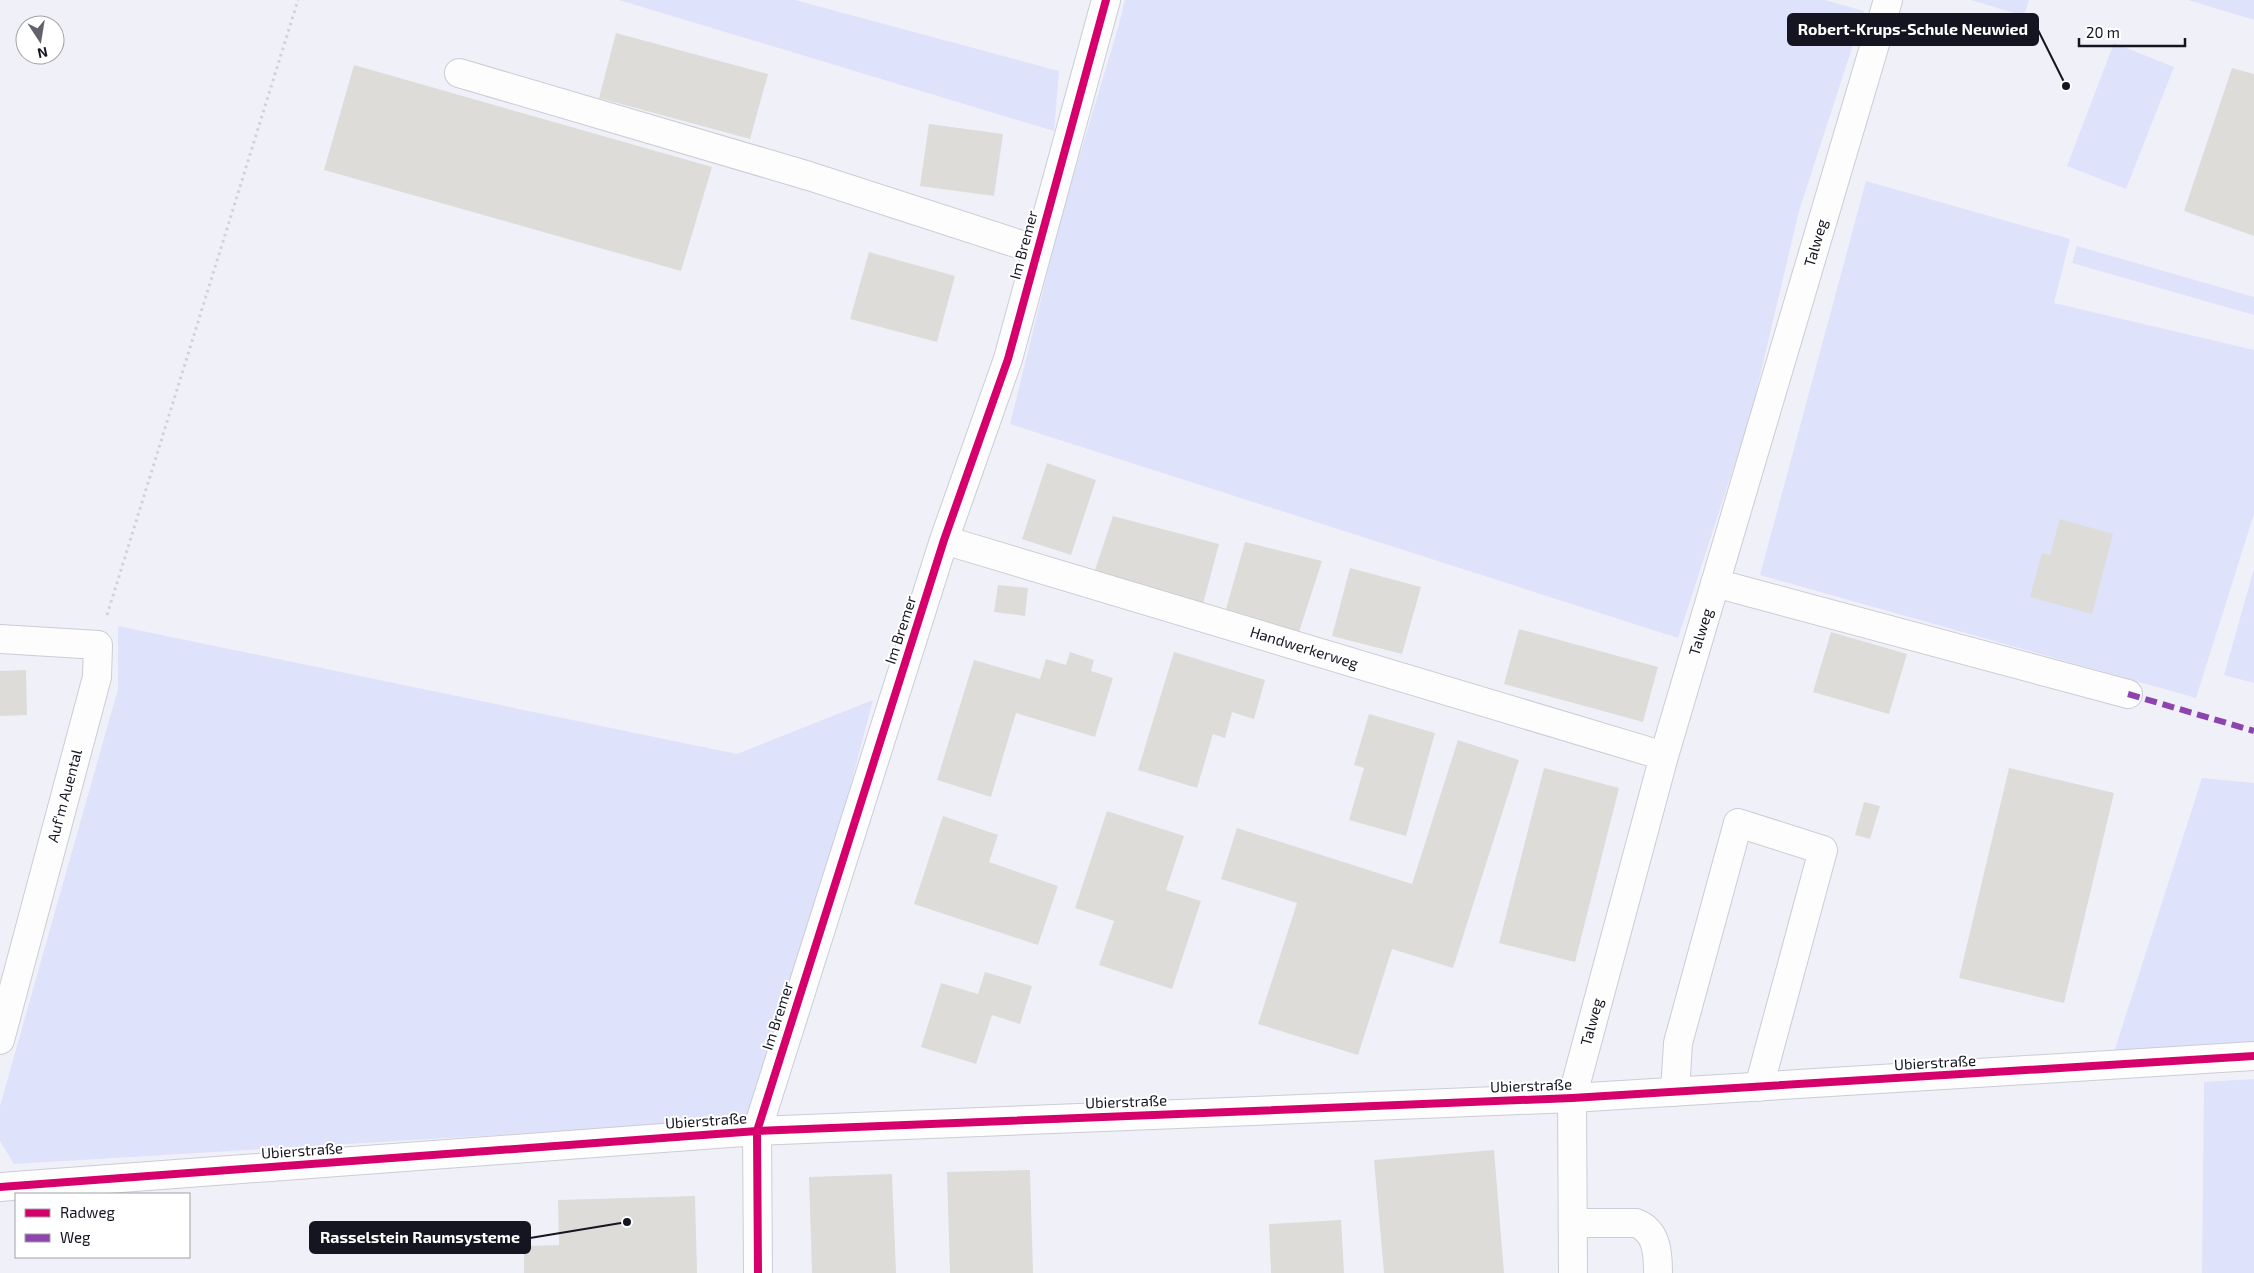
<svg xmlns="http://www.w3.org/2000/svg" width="2254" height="1273" font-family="'Exo 2',sans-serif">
	<rect width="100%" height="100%" fill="#f0f1f8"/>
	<path fill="#dee2fb" d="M619,0h176l264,71 -5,60z
		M1125,0h700l39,11 -65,200 -48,203 -73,224 -668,-214 52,-210 56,-186z
		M1971,0h58l-5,16z
		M2188,0h66v20z
		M2114,43l60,24 -48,122 -59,-23z
		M1866,181l204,58 -16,64 200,47v164l-58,184 -436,-123z
		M2077,246l177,51v18l-182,-52z
		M2254,569v114l-30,-8z
		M118,626l619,128 136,-54 -35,134 -91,286 -733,44 -14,-23v-35l118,-417z
		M2202,778l52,5v260l-140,9z
		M2254,1079v194h-52l2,-191z"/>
	<path fill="#dddcd8" d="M616,33l152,41 -18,65 -151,-41z
		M354,65l358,102 -31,104 -357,-101z
		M2232,68l22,6v162l-70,-25z
		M929,124l74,10 -9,62 -74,-10z
		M869,252l86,24 -18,66 -87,-23z
		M1047,463l49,17 -25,75 -49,-16z
		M1113,516l106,28 -16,60 -109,-31z
		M2060,519l53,15 -21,80 -62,-17 12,-44 8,2z
		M1245,542l77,19 -23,71 -73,-23z
		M1350,568l71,19 -19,67 -70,-18z
		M998,585l30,3 -3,28 -31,-4z
		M1519,629l139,38 -15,55 -139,-38z
		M1831,632l76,22 -18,60 -76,-22z
		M1070,652l24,8 -3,11 22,7 -18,59 -79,-24 -25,84 -54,-17 37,-120 66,19 6,-20 20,6z
		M1174,652l91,28 -11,39 -22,-7 -7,26 -12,-4 -16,54 -59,-18z
		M26,670l1,45 -27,1v-45z
		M1369,714l66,19 -29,103 -57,-16 15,-52 -10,-3z
		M1458,740l61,20 -66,208 -61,-19 -34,106 -100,-31 39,-121 -76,-24 16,-51 175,56z
		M1544,768l75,20 -44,174 -76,-19z
		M2009,768l105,25 -50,210 -105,-25z
		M1864,802l16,4 -10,33 -15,-4z
		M1107,811l77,25 -18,54 35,11 -29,88 -73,-24 15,-44 -39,-13z
		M943,816l55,19 -9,27 69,24 -20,59 -124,-41z
		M985,972l47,14 -12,38 -28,-9 -16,49 -55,-17 20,-64 37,11z
		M1494,1150l10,123h-120l-10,-113z
		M1030,1170l3,103h-83l-3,-101z
		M892,1174l4,99h-84l-3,-96z
		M695,1196l2,77h-173v-27l35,-1 -1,-45z
		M1341,1220l3,53h-73l-2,-49z"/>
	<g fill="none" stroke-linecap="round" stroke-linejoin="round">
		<defs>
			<path id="minor" d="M459,73l350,103 228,74
				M944,540l720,216
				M1715,583l413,111
				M0,639l98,6 -1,32 -97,363
				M1675,1092l3,-49 60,-220 85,27 -64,237
				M0,1187l757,-56 815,-33 682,-42
				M1573,1223h63c21,8 22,30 22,50
				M758,1273l-1,-142 187,-591 64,-181 98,-359
				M1573,1273l-1,-175 92,-342 224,-756"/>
		</defs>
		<use href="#minor" stroke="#cbccd5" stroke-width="30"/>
		<path stroke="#d2d2d4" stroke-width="3" stroke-dasharray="2.5 4" stroke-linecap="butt" d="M107,615l191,-615"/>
		<use href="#minor" stroke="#fdfdfe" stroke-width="28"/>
		<path stroke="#8e44ad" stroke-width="6" stroke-dasharray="12 6" stroke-linecap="butt" d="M2128,694l126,37"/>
		<defs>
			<path id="cycleway" d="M0,1187l757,-56 815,-33 682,-42
				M758,1273l-1,-142 187,-591 64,-181 98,-359"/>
		</defs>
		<use href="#cycleway" stroke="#fff" stroke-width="11"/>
		<use href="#cycleway" stroke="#d6006c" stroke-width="8"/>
	</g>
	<g text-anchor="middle" stroke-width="4" stroke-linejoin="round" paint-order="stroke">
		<g font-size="15" fill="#141520" stroke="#fff">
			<text transform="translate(1816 243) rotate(-74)" y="5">Talweg</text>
			<text transform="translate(1024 245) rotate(-75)" y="5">Im Bremer</text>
			<text transform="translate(901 630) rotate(-72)" y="5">Im Bremer</text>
			<text transform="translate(1701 632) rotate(-73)" y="5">Talweg</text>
			<text transform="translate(1304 648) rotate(17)" y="5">Handwerkerweg</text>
			<text transform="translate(65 796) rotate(-75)" y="5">Auf'm Auental</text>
			<text transform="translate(778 1016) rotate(-72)" y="5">Im Bremer</text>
			<text transform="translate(1592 1022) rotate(-75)" y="5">Talweg</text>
			<text transform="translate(1935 1063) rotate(-3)" y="5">Ubierstraße</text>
			<text transform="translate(1531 1086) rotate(-2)" y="5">Ubierstraße</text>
			<text transform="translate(1126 1102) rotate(-2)" y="5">Ubierstraße</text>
			<text transform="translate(706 1121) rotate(-4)" y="5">Ubierstraße</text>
			<text transform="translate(302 1151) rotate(-4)" y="5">Ubierstraße</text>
		</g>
	</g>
	<path fill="none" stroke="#141520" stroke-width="2" d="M2066 86L2038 30M627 1222L530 1238"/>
	<g fill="#141520" stroke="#fff" stroke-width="2">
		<circle cx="2066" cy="86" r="5"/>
		<circle cx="627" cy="1222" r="5"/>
	</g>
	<g fill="#141520" stroke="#141520" stroke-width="2">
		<rect x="1788" y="14" width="250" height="31" rx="5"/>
		<rect x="310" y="1222" width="220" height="31" rx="5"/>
	</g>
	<g font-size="16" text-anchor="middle" font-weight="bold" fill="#fff">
		<text x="1913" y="35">Robert-Krups-Schule Neuwied</text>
		<text x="420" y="1243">Rasselstein Raumsysteme</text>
	</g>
	<rect x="15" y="1193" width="175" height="65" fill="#ffffff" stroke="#a1a1a6"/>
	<rect x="25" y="1209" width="25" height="8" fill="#d6006c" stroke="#a1a1a6"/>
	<text x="60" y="1218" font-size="15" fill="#141520">Radweg</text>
	<rect x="25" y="1234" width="25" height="8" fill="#8e44ad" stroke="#a1a1a6"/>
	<text x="60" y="1243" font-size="15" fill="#141520">Weg</text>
	<g transform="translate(40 40) rotate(168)"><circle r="24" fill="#ffffff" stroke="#a1a1a6"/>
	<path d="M0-4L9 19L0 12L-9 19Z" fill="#61626c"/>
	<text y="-8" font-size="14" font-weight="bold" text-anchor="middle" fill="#141520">N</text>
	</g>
	<path d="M2079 38v8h106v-8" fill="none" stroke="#141520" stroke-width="2.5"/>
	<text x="2086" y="38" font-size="15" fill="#141520" stroke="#ffffff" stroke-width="4" paint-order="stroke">20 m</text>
</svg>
